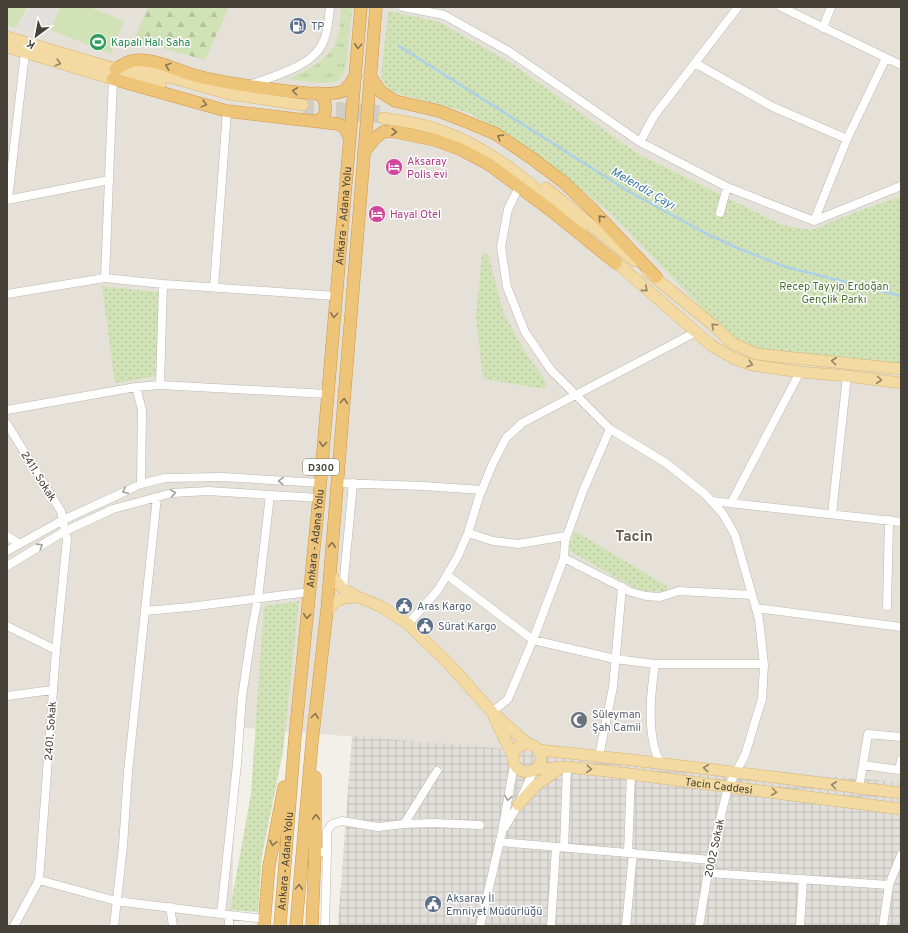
<svg xmlns="http://www.w3.org/2000/svg" width="908" height="933" font-family="Overpass,sans-serif">
	<defs>
		<pattern id="industrial-grid" width="8" height="8" patternUnits="userSpaceOnUse"><rect width="8" height="8" fill="#e2deda"/><path d="M0 4h8M4 0v8" fill="none" stroke="#c3c0bc"/></pattern>
		<pattern id="grass-tufts" width="24" height="20" patternUnits="userSpaceOnUse"><rect width="24" height="20" fill="#d0e2b6"/><path d="M3 7l-1-3M5 7V3M7 7l1-3M15 17l-1-3M17 17v-4M19 17l1-3" fill="none" stroke="#b4c39d"/></pattern>
		<pattern id="forest-firs" width="22" height="20" patternUnits="userSpaceOnUse"><rect width="22" height="20" fill="#d0e2b6"/><path d="M5 1l3.5 6h-7zM16 11l3.5 6h-7z" fill="#b4c39d"/></pattern>
		<pattern id="park-dots" width="8" height="8" patternUnits="userSpaceOnUse"><rect width="8" height="8" fill="#d0e2b6"/><path d="M2 2h.1M6 6h.1" fill="none" stroke="#b4c39d" stroke-width="1.8" stroke-linecap="round"/></pattern>
	</defs>
	<rect width="100%" height="100%" fill="#f3efe9"/>
	<path fill="#e6e1d8" d="M7,7h894v775l-666,-55 -3,199h-225z"/>
	<path fill="url(#industrial-grid)" d="M352,736l549,46v144h-563z"/>
	<path fill="url(#grass-tufts)" d="M341,7h11l-6,61c-2,5 -4,10 -10,13 -10,5 -36,-1 -48,-2 20,-10 44,-19 50,-44 3,-8 2,-19 3,-28z"/>
	<path fill="url(#forest-firs)" d="M148,7h81l-24,53 -71,-20z"/>
	<path fill="url(#park-dots)" d="M388,11l51,11 72,41 127,91 144,71 30,5 49,-20 40,-14v169l-110,-11 -43,-7 -16,-8 -124,-128 -61,-49 -39,-27 -41,-23 -67,-18 -13,-6 -6,-11z
		M482,254h6l15,58 22,40 21,30 -1,7 -62,-10 -7,-62z
		M102,286l57,6 -2,84 -42,7z
		M575,531l93,56 -4,5 -26,-2 -70,-40z
		M299,601l-16,151 -21,103 -4,57 -28,-2 21,-116 13,-188z"/>
	<path fill="#d0e2b6" d="M7,7h20l-11,21 -9,-3z
		M60,7h29l35,14 -13,33 -60,-24z"/>
	<path fill="#e1e0dd" d="M30,7h28l-12,30 -27,-8z"/>
	<g fill="none" stroke-linecap="round" stroke-linejoin="round">
		<path stroke="#acd1e8" stroke-width="2.5" d="M399,46l229,145 77,42 37,17 44,17 115,29"/>
		<path stroke="#d0ccc6" stroke-width="11" stroke-dasharray="11 5.5" stroke-linecap="butt" d="M303,105l81,6
			M303,112l80,6"/>
		<defs>
			<path id="minor" d="M403,7l41,8 66,37 130,90 87,45 87,34 87,-35
				M781,7l120,58
				M823,28l8,-21
				M695,63l78,44 74,32
				M250,85c24,-9 65,-19 74,-45 4,-10 5,-22 6,-33
				M640,142l14,-26 84,-109
				M519,187l-11,22 -7,38 6,40 18,45 26,38 59,59 56,34 39,31 18,20 12,21 24,84 5,46 -2,34 -17,56 -17,32 -18,73 -11,66
				M8,199l17,-146
				M7,200l102,-20
				M720,213l7,-26
				M814,221l33,-82 39,-81
				M105,278l8,-199
				M214,287l13,-176
				M7,294l98,-16 58,6 172,12
				M160,385l3,-101
				M136,387l6,23 -1,74
				M7,410l129,-23 24,-2 167,9
				M7,424l54,87 6,28 -11,111 -17,230 -25,46
				M338,483l85,3 59,4
				M711,501l190,21
				M731,503l69,-131
				M832,514l15,-138
				M468,533l25,8 25,3 48,-8
				M7,536l13,8
				M7,551l56,-31 46,-21 32,-15 24,-6 58,-1 97,6
				M564,558l67,34 15,4 14,1 19,-6 73,4
				M7,566l58,-35 48,-22 59,-16 36,-2 111,7
				M447,575l86,65 82,19 40,5
				M343,589l10,-106
				M887,606l2,-86
				M756,608l145,19
				M145,611l44,-4 120,-15
				M408,624l30,-34 20,-34 10,-23 11,-36 14,-34 13,-25 16,-15 174,-91
				M7,626l49,24
				M7,696l45,-6
				M492,712l16,-13 25,-59 31,-82 1,-17 18,-50 27,-62
				M599,756l14,-69 9,-100
				M661,764c-3,-6 -6,-12 -7,-18 -6,-27 -3,-54 1,-82h109
				M863,765l36,5 2,-10
				M859,788l9,-54 33,3
				M404,824l33,-53
				M505,827l13,-22 15,-33
				M500,842l210,18
				M564,847l3,-80
				M321,852h6l-2,74
				M327,852v-21l5,-7 10,-3 36,6 26,-3 30,-1 46,2
				M628,853l3,-79
				M708,873l181,12
				M39,880l77,21 113,14v11
				M170,907l3,19
				M221,914l16,-150 5,-67 11,-74 5,-25 12,-103
				M229,915l35,4
				M114,926l9,-80 5,-74 29,-275
				M480,926l22,-94 12,-67
				M551,926l5,-79
				M626,926l7,-73
				M800,926l3,-47
				M883,926l6,-41 12,-30"/>
			<g id="major">
				<path d="M7,37l109,32 32,2 81,23 74,11"/>
				<path d="M7,47l106,32c16,-1 32,-1 48,4"/>
				<path d="M383,118c17,3 34,5 50,10 58,18 104,60 148,100"/>
				<path d="M546,188l89,73"/>
				<path d="M610,257l102,89 23,13 17,6 48,7 47,4 54,7"/>
				<path d="M648,272l66,54 18,17 24,11 145,15"/>
				<path d="M330,574l13,15 15,8 22,9 28,18 41,40 43,48 36,32"/>
				<path d="M327,610c12,-13 14,-12 31,-13"/>
				<path d="M494,717l19,39"/>
				<circle cx="527" cy="758" r="14"/>
				<path d="M539,750c121,12 241,28 362,43"/>
				<path id="s1" d="M536,769l31,-2 39,4 295,38"/>
				<path d="M518,805l18,-20 23,-16"/>
			</g>
			<g id="highway">
				<path d="M116,69c7,-4 13,-9 22,-9 21,0 40,11 59,16 22,6 129,24 146,15 5,-3 9,-10 12,-14"/>
				<path d="M370,76l11,16 14,9 44,10 28,11 29,12 37,25 29,22 29,27 65,69"/>
				<path d="M113,79l114,32 111,13 6,3 5,9"/>
				<path d="M316,121l7,-3c4,-9 3,-19 -5,-25"/>
				<path d="M364,152l11,-14 8,-6 8,-1 44,9 27,10 28,15 59,44 67,54"/>
				<path d="M264,926l5,-60 15,-79"/>
				<path id="s2" d="M280,926l15,-189 24,-239 42,-491"/>
				<path d="M296,926l16,-184 15,-132 49,-603"/>
				<path d="M312,926l3,-74v-75"/>
			</g>
		</defs>
		<use href="#minor" stroke="#bdb7ad" stroke-width="9"/>
		<use href="#major" stroke="#d6b673" stroke-width="12"/>
		<use href="#highway" stroke="#cc984a" stroke-width="13"/>
		<use href="#minor" stroke="#fff" stroke-width="8"/>
		<use href="#major" stroke="#f3daa2" stroke-width="11"/>
		<use href="#highway" stroke="#eec479" stroke-width="12"/>
	</g>
	<defs><path id="oneway-chevron" d="M-2-3.5L2.5 0L-2 3.5" fill="none" stroke-width="1.6" stroke-linecap="round" stroke-linejoin="round"/></defs>
	<g stroke="#897552">
		<use href="#oneway-chevron" transform="translate(358 46) rotate(95)"/>
		<use href="#oneway-chevron" transform="translate(168 66) rotate(-161)"/>
		<use href="#oneway-chevron" transform="translate(295 91) rotate(-174)"/>
		<use href="#oneway-chevron" transform="translate(204 104) rotate(15)"/>
		<use href="#oneway-chevron" transform="translate(394 132) rotate(3)"/>
		<use href="#oneway-chevron" transform="translate(500 137) rotate(-148)"/>
		<use href="#oneway-chevron" transform="translate(601 218) rotate(-132)"/>
		<use href="#oneway-chevron" transform="translate(334 315) rotate(95)"/>
		<use href="#oneway-chevron" transform="translate(344 401) rotate(-85)"/>
		<use href="#oneway-chevron" transform="translate(323 444) rotate(95)"/>
		<use href="#oneway-chevron" transform="translate(332 545) rotate(-85)"/>
		<use href="#oneway-chevron" transform="translate(307 616) rotate(96)"/>
		<use href="#oneway-chevron" transform="translate(315 716) rotate(-83)"/>
		<use href="#oneway-chevron" transform="translate(316 817) rotate(-89)"/>
		<use href="#oneway-chevron" transform="translate(273 843) rotate(102)"/>
		<use href="#oneway-chevron" transform="translate(299 887) rotate(-85)"/>
	</g>
	<g stroke="#938568">
		<use href="#oneway-chevron" transform="translate(58 63) rotate(17)"/>
		<use href="#oneway-chevron" transform="translate(645 289) rotate(40)"/>
		<use href="#oneway-chevron" transform="translate(714 326) rotate(-138)"/>
		<use href="#oneway-chevron" transform="translate(834 361) rotate(-174)"/>
		<use href="#oneway-chevron" transform="translate(750 364) rotate(17)"/>
		<use href="#oneway-chevron" transform="translate(879 380) rotate(7)"/>
		<use href="#oneway-chevron" transform="translate(706 768) rotate(-174)"/>
		<use href="#oneway-chevron" transform="translate(589 769) rotate(5)"/>
		<use href="#oneway-chevron" transform="translate(834 785) rotate(-173)"/>
		<use href="#oneway-chevron" transform="translate(774 792) rotate(7)"/>
	</g>
	<g stroke="#a2a09c">
		<use href="#oneway-chevron" transform="translate(281 481) rotate(-177)"/>
		<use href="#oneway-chevron" transform="translate(125 491) rotate(155)"/>
		<use href="#oneway-chevron" transform="translate(173 493) rotate(-8)"/>
		<use href="#oneway-chevron" transform="translate(40 546) rotate(-32)"/>
		<use href="#oneway-chevron" transform="translate(508 798) rotate(100)"/>
	</g>
	<defs>
		<symbol id="fuel-disc" viewBox="-11 -11 22 22"><circle r="9.5" fill="#5c6f8a" stroke="#fff"/><path d="M-5.5-6h7V0h2V4h1.3V-2.5L3-4.5l.8-.8L6-3V5H2.5V1h-1V6h-7ZM-4.2-4.7v3.2H.2V-4.7Z" fill="#fff"/></symbol>
		<symbol id="stadium-disc" viewBox="-11 -11 22 22"><circle r="9.5" fill="#2e9e5b" stroke="#fff"/><path d="M0-5a6.5 5 0 1 0 0 10a6.5 5 0 1 0 0-10ZM-3.5-1.8h7v3.6h-7Z" fill="#fff"/></symbol>
		<symbol id="hotel-disc" viewBox="-11 -11 22 22"><circle r="9.5" fill="#d1479c" stroke="#fff"/><path d="M-6-4.5h1.5V1H6V5H4.5V3h-9V5H-6ZM-4 0a1.8 1.8 0 1 1 3.6 0ZM.5 0V-2.5h3Q6-2.5 6 0Z" fill="#fff"/></symbol>
		<symbol id="civic-disc" viewBox="-11 -11 22 22"><circle r="9.5" fill="#5c6f8a" stroke="#fff"/><path d="M-.6-6.5H3V-4.5H.6V-3L4-1V1h2V6H-6V1h2V-1L-.6-3ZM-1.2 2.5V6h2.4V2.5Z" fill="#fff"/></symbol>
		<symbol id="mosque-disc" viewBox="-11 -11 22 22"><circle r="9.5" fill="#6b7280" stroke="#fff"/><path d="M3.5-4.9A6 6 0 1 0 3.5 4.9A5 5 0 1 1 3.5-4.9Z" fill="#fff"/></symbol>
	</defs>
	<g fill-rule="evenodd">
		<use href="#fuel-disc" x="288" y="16" width="20" height="20"/>
		<use href="#stadium-disc" x="88" y="32" width="20" height="20"/>
		<use href="#hotel-disc" x="384" y="157" width="20" height="20"/>
		<use href="#hotel-disc" x="367" y="204" width="20" height="20"/>
		<use href="#civic-disc" x="394" y="596" width="20" height="20"/>
		<use href="#civic-disc" x="415" y="616" width="20" height="20"/>
		<use href="#mosque-disc" x="569" y="710" width="20" height="20"/>
		<use href="#civic-disc" x="423" y="894" width="20" height="20"/>
	</g>
	<g text-anchor="middle" stroke-width="3" stroke-linejoin="round" paint-order="stroke">
		<rect fill="#fff" stroke="#7d7974" stroke-width="1" x="303" y="459" width="36" height="16" rx="3"/>
		<g font-size="10" font-weight="bold" fill="#454038">
			<text x="321" y="471">D300</text>
		</g>
		<g font-size="11" fill="#4e5e75" stroke="#fff" text-anchor="start">
			<text x="311" y="30">TP</text>
			<text x="417" y="610">Aras Kargo</text>
			<text x="438" y="630">Sürat Kargo</text>
			<text x="446" y="902">Aksaray İl<tspan x="446" dy="13">Emniyet Müdürlüğü</tspan></text>
		</g>
		<g font-size="11" fill="#27864d" stroke="#fff" text-anchor="start">
			<text x="111" y="46">Kapalı Halı Saha</text>
		</g>
		<g font-size="11" fill="#b23c85" stroke="#fff" text-anchor="start">
			<text x="407" y="165">Aksaray<tspan x="407" dy="13">Polis evi</tspan></text>
			<text x="390" y="218">Hayal Otel</text>
		</g>
		<g font-size="11" fill="#454038" stroke="#fff">
			<text dy="4" stroke="none"><textPath href="#s2" startOffset="713">Ankara - Adana Yolu</textPath></text>
			<text transform="translate(39 476) rotate(58)" y="4">2411. Sokak</text>
			<text dy="4" stroke="none"><textPath href="#s2" startOffset="389">Ankara - Adana Yolu</textPath></text>
			<text transform="translate(50 731) rotate(-86)" y="4">2401. Sokak</text>
			<text dy="4" stroke="none"><textPath href="#s1" startOffset="184">Tacin Caddesi</textPath></text>
			<text transform="translate(714 848) rotate(-78)" y="4">2002 Sokak</text>
			<text dy="4" stroke="none"><textPath href="#s2" startOffset="65">Ankara - Adana Yolu</textPath></text>
		</g>
		<g font-size="11" fill="#4b7132" stroke="#fff">
			<text x="834" y="290">Recep Tayyip Erdoğan<tspan x="834" dy="13">Gençlik Parkı</tspan></text>
		</g>
		<g font-size="11" fill="#5b616d" stroke="#fff" text-anchor="start">
			<text x="592" y="718">Süleyman<tspan x="592" dy="13">Şah Camii</tspan></text>
		</g>
		<g font-size="12" font-style="italic" fill="#3d7ca5" stroke="#fff">
			<text transform="translate(643 188) rotate(30)" y="4">Melendiz Çayı</text>
		</g>
		<g font-size="15" font-weight="bold" fill="#675d51" stroke="#fff">
			<text x="634" y="541">Tacin</text>
		</g>
	</g>
	<rect width="908" height="933" fill="none" stroke="#454038" stroke-width="16"/>
	<g transform="translate(36 36) rotate(212)" stroke="#ffffff" stroke-width="3" paint-order="stroke">
	<path d="M0-3L7 15L0 10L-7 15Z" fill="#454038"/>
	<text y="-6" font-size="11" font-weight="bold" text-anchor="middle" fill="#454038">K</text>
	</g>
</svg>
